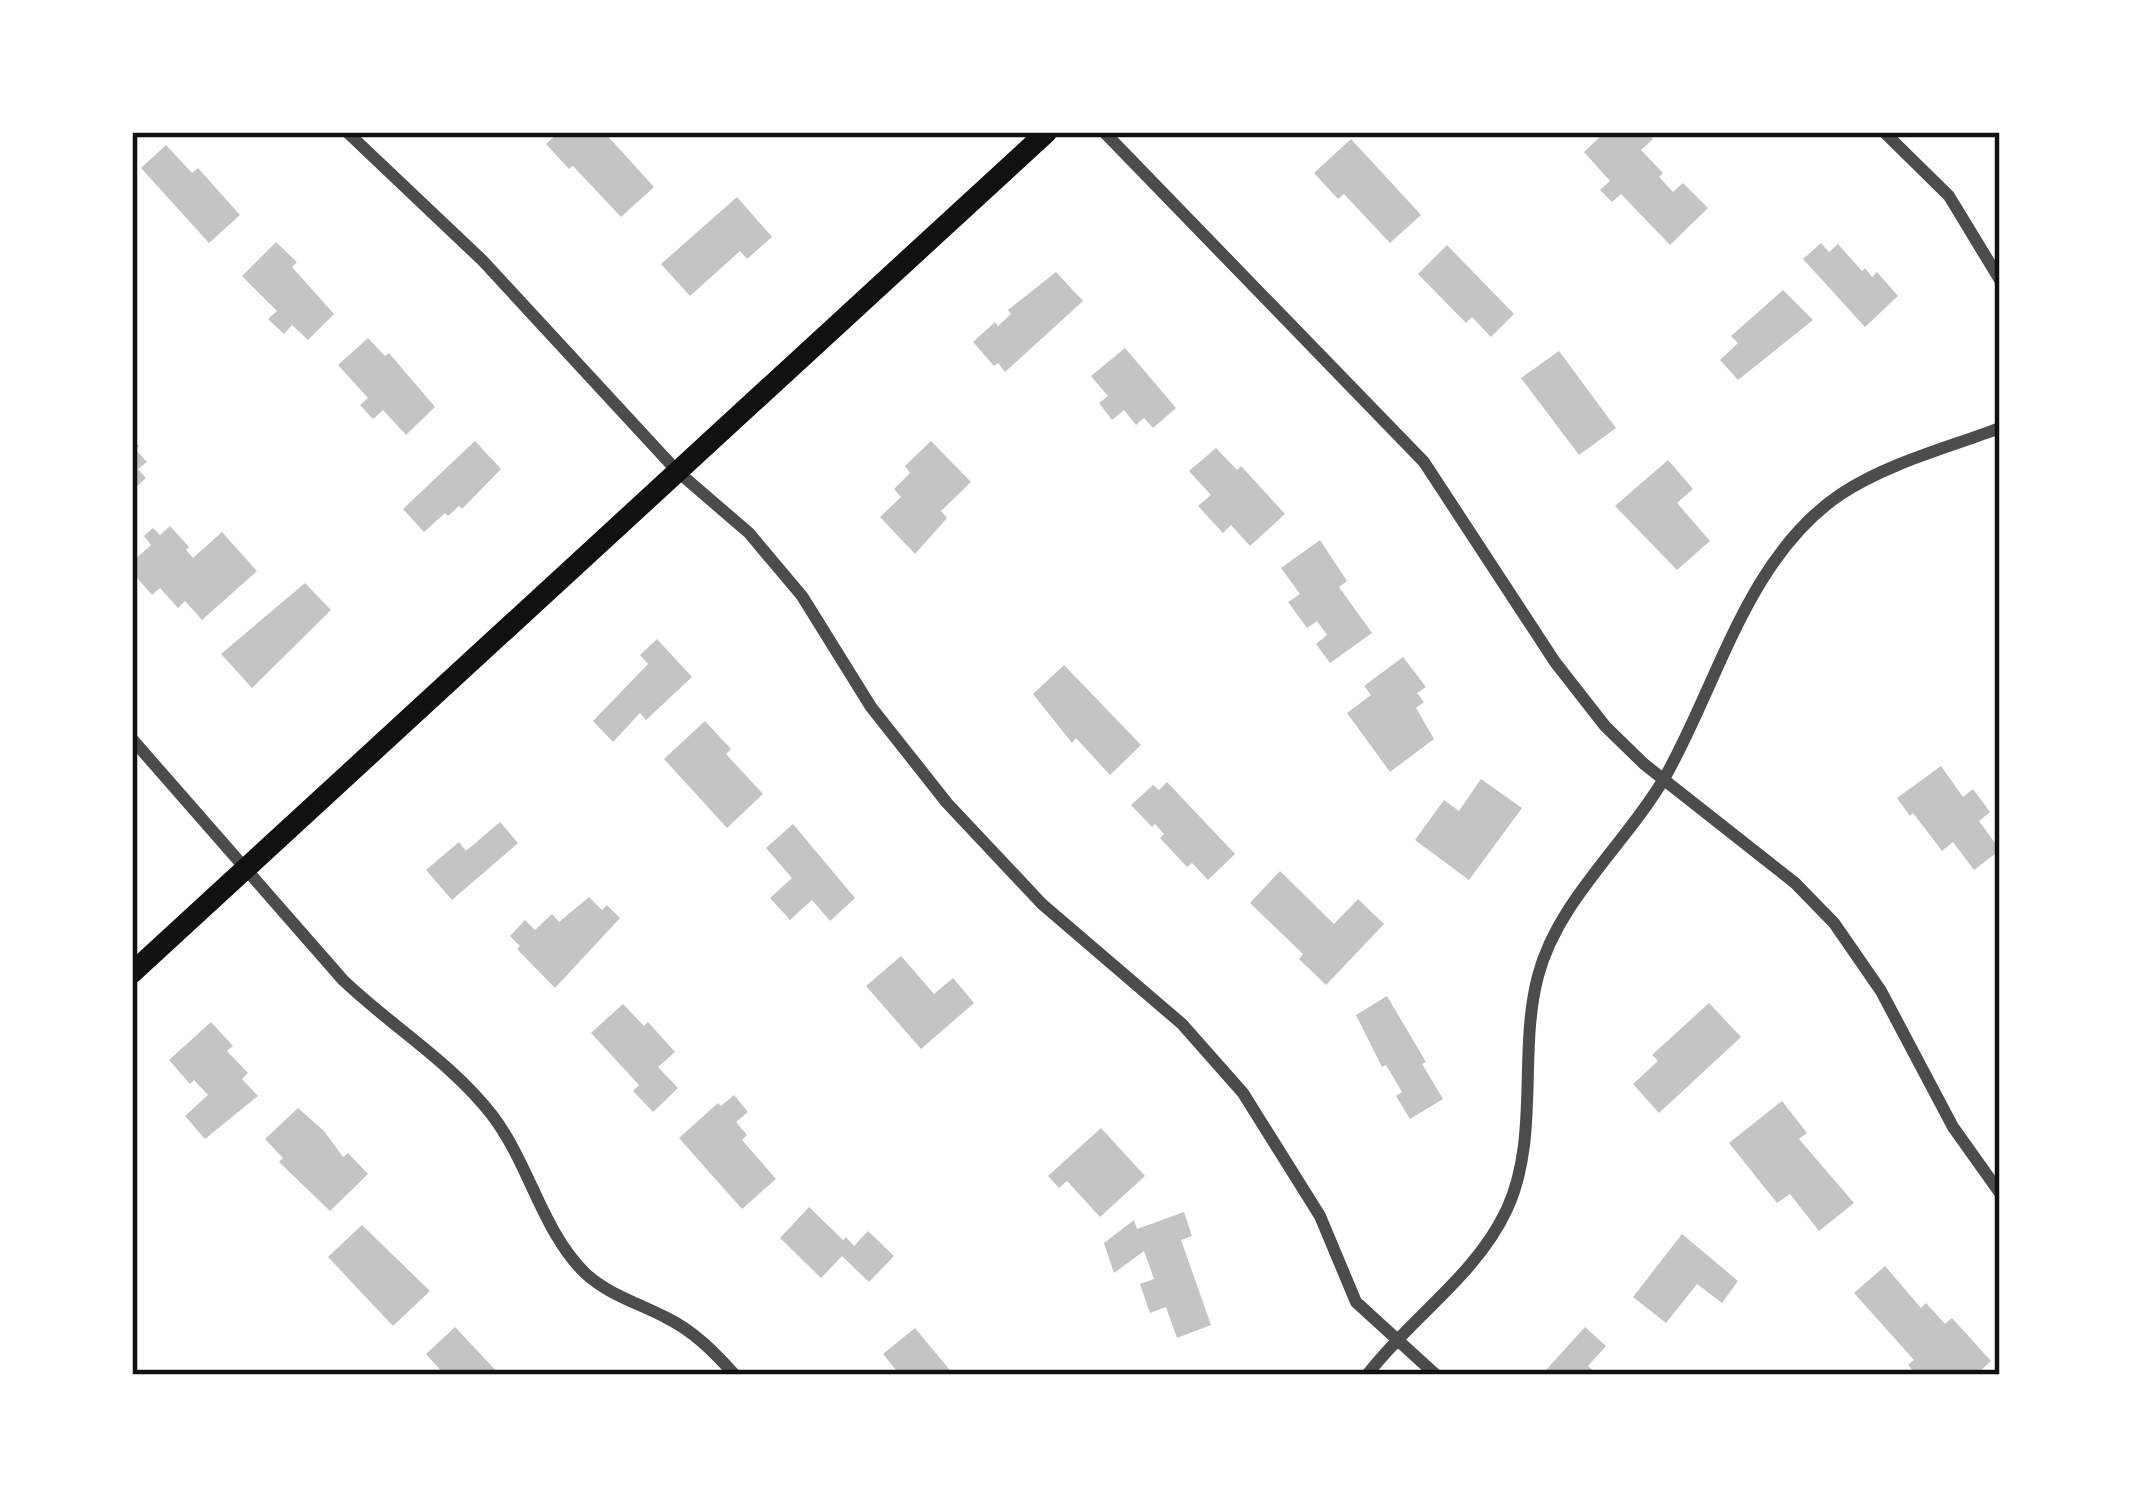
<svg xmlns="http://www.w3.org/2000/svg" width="2132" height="1507" font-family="'Alegreya Sans',sans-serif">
	<rect width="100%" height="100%" fill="#fff"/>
	<path fill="#c4c4c4" d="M559,132h45l50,55 -33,30 -48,-51 -4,3 -23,-25z
		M1605,132h41l7,7 -12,11 22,23 -4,4 14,15 10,-9 25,25 -38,37 -49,-51 -9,8 -12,-12 10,-9 -26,-29z
		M1351,139l70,76 -31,28 -46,-49 -6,5 -24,-26z
		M166,145l26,28 6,-5 42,47 -31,28 -68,-75z
		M737,197l35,40 -25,22 -7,-8 -50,45 -29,-32z
		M276,242l21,20 -5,5 42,47 -26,26 -16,-15 -8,9 -16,-15 9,-8 -35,-35z
		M1821,243l8,9 9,-8 24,27 3,-3 7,9 5,-5 21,24 -33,31 -62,-68z
		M1447,245l67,69 -23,23 -19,-20 -6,6 -48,-49z
		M1056,272l27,29 -78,71 -7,-9 -4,3 -21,-24 22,-20 3,4 13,-12 -3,-4z
		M1783,290l30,30 -75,60 -18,-20 18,-17 -7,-7z
		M368,338l17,18 4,-3 46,54 -29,28 -23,-25 -10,9 -13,-14 8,-7 -30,-33z
		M1125,348l51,60 -23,20 -9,-10 -8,7 -12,-15 -12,10 -13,-17 9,-7 -17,-20z
		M1559,351l57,77 -37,27 -58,-77z
		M132,438l7,8 -3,4 11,12 -9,7 8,9 -14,13z
		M475,441l26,28 -39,40 -3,-3 -11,10 -3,-3 -21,19 -21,-23z
		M931,441l40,41 -30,29 6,7 -32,36 -35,-37 21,-20 -7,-8 16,-16 -5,-7z
		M1216,448l21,22 4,-4 44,48 -35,32 -19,-21 -8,8 -25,-27 13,-11 -22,-24z
		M1668,460l25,29 -16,14 33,38 -33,29 -62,-64z
		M170,526l19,21 -3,3 7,8 29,-26 35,39 -55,49 -17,-19 -7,7 -18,-20 -8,7 -20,-23v-10l19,-17 -7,-9 9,-8 7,7z
		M1320,540l27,41 -8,6 33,46 -42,30 -14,-19 11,-9 -10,-14 -10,7 -19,-26 12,-8 -19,-26z
		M305,583l26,27 -79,78 -31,-34z
		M657,639l35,38 -46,43 -6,-7 -27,29 -20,-21 55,-57 -8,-9z
		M1403,657l23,30 -9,6 7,9 -8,6 18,31 -44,33 -43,-59 24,-18 -7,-9z
		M1064,665l77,80 -31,30 -34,-37 -4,5 -39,-49z
		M705,721l26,28 -5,5 37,40 -36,34 -63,-69z
		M1941,766l22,31 10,-8 17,23 -11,9 21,29 -26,20 -21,-28 -11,9 -29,-38 -3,3 -13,-18z
		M1481,779l41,29 -53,72 -54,-40 29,-40 15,11z
		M1167,782l68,72 -27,26 -16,-17 -5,4 -27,-29 4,-4 -9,-10 -3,3 -21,-22 22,-20 6,5z
		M500,822l18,21 -66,57 -26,-30 33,-28 7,9z
		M793,824l62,74 -25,23 -18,-21 -22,20 -20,-22 22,-20 -26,-30z
		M1280,871l54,53 24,-25 26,25 -58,61 -27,-26 4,-5 -53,-51z
		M589,897l13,13 5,-5 13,13 -65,70 -38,-39 3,-3 -10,-10 15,-16 10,10 17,-16 7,8z
		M901,956l33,38 19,-16 21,25 -53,46 -55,-63z
		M1387,996l39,66 -4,2 21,35 -33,20 -14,-23 6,-4 -16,-27 -4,2 -26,-52z
		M1709,1003l32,34 -82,76 -26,-29 25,-23 -6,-6z
		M623,1004l21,22 4,-4 27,30 -17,15 20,21 -25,24 -20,-21 6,-6 -48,-52z
		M211,1022l22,24 -6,5 21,22 -6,6 16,17 -53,43 -20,-23 23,-21 -14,-15 -4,4 -21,-24z
		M734,1095l14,17 -12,10 11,13 -5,5 34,39 -34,30 -63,-71 39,-35 3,3z
		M1782,1101l25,32 -8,6 55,64 -35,28 -29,-37 -13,9 -48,-60z
		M298,1108l26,23 19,26 5,-4 20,21 -38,37 -51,-49 4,-4 -18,-19z
		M1101,1128l44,48 -45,41 -33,-36 -8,7 -11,-12z
		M809,1207l34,33 3,-3 8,9 14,-15 26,25 -25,26 -27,-26 -21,22 -41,-40z
		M1184,1212l8,24 -11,4 30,85 -34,13 -11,-31 -16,6 -10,-29 14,-5 -10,-28 -30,22 -10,-30 30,-23 3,9z
		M362,1225l68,66 -37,35 -65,-69z
		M1682,1234l56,47 -16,22 -25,-19 -31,39 -33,-26z
		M1885,1266l36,42 5,-5 19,21 7,-6 39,43 -15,14h-59l-9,-10 6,-5 -60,-67z
		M455,1327l45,48h-55l-19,-21z
		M1585,1327l21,19 -18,20 10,9h-46l-6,-5z
		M915,1328l39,47h-54l-17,-21z"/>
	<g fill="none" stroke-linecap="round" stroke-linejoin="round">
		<path stroke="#4c4c4c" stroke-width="12" d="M347,132l136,129 194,210 72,62 53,63 69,111 76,96 95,101 140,120 61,69 77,123 36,86 80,73
			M1104,132l320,330 131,200 50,64 39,38 151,119 39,40 47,68 72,136 47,66
			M1884,132l65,64 51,84
			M132,739l211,241c48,46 108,82 149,135 37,48 50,116 93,158 22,21 53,30 80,44 29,14 49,35 70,58
			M1367,1375c44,-58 109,-99 140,-166 33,-72 11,-157 31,-233 20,-76 88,-132 127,-199 53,-93 82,-220 176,-283 47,-31 106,-46 159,-66"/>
		<path stroke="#111" stroke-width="21" d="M132,973l915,-841"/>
	</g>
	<rect width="2132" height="1507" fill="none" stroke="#ffffff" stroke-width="270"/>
	<rect x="135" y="135" width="1862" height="1237" fill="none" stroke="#111" stroke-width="4.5"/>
</svg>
